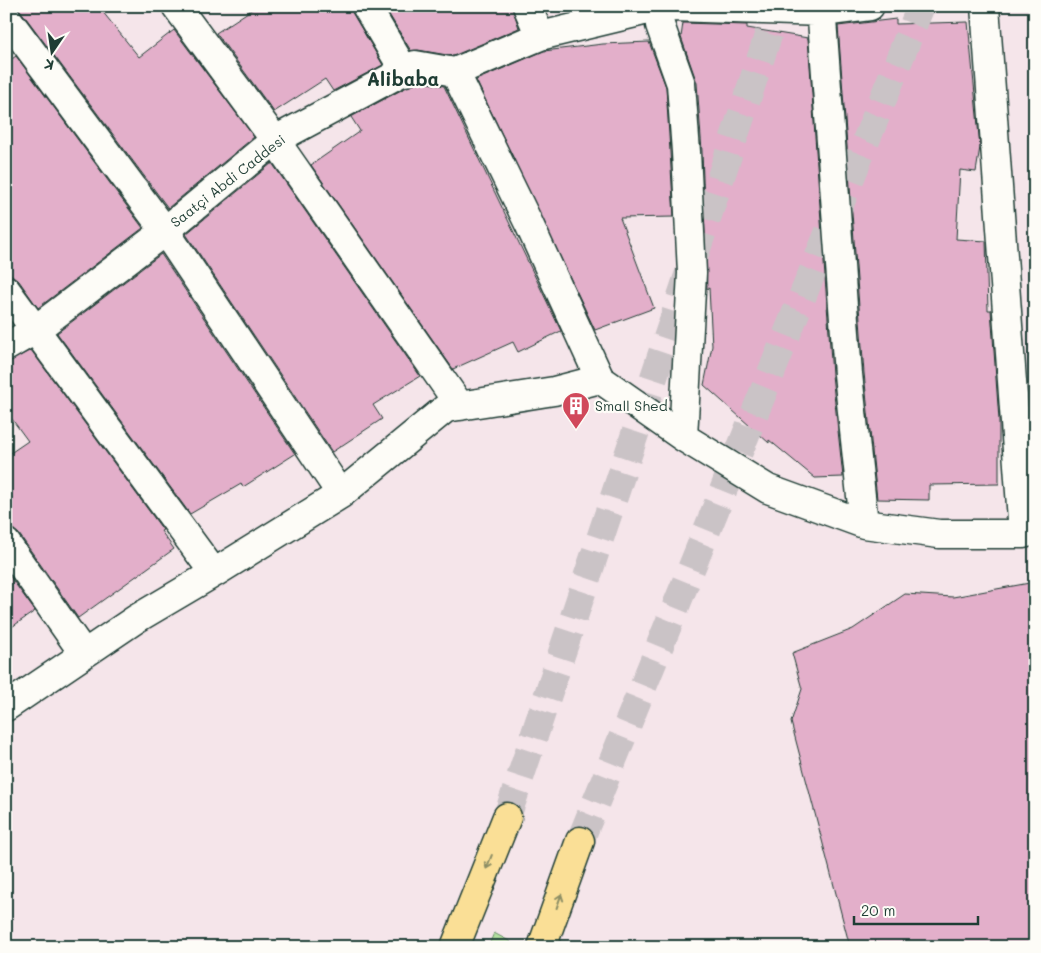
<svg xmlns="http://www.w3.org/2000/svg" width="1041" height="953" font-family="Mali,sans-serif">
	<rect width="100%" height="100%" fill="#f5e5ea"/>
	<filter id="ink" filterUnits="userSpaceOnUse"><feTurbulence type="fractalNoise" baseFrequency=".02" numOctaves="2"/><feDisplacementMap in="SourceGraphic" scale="10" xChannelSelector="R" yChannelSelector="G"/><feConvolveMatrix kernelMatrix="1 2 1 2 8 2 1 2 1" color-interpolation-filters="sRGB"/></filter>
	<g filter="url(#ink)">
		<path fill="#b2df9e" stroke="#688e69" d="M494,933l17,9 -2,5h-21z"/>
		<path fill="#e3afca" stroke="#1f3d34" d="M17,6h81l41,51 35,-27 80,107 -86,71z
			M257,6h93l3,8 30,51 -50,26 -8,-12 -51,33 -58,-79z
			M384,6h128l7,22 -66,28 -35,-6 -7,1z
			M896,19v5l72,-2 12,125 -4,25 -16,-2 -4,69 30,2 2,69h3l8,110v64l-70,1v15l-52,-1 -13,-126 -26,-347z
			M683,23l64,2v3l61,10 24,337 11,102 -28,1 -46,-38v3l-65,-58 8,-39 -3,-58 -2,1 -5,-138 -5,-68 -16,-46z
			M649,42l17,45 8,130 -54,1 34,90 -59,22 -119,-250 68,-29 59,-7z
			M16,56l127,172 -105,80 -19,-27 -13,-11v-207z
			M418,81l26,5 117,245 -43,21 -5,-10 -60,27 -142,-204 49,-34 -9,-14z
			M272,163l148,213 -47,29 9,14 -50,33 -146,-218z
			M161,254l134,200 -52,33 -2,-3 -51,30 -133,-181z
			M31,350l132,180 -2,1 13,18 -96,69 -59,-84 -6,-5 -7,-1v-72l22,-15 -22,-30v-48z
			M6,571l29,40 -29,20z
			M1035,582v365h-185l-59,-225 11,-33 -10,-36 61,-24 52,-35 48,3z"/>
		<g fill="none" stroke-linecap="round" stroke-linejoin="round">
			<path stroke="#cac3c6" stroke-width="28" stroke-dasharray="28 14" stroke-linecap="butt" d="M507,817l271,-811
				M580,841l341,-835"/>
			<defs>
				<path id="minor" d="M176,6l99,134 185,266
					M366,6l39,66
					M527,6l13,30
					M821,6l27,368 16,150
					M985,6l38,528
					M673,7l149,5 48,-6
					M6,17l159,214 176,263
					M660,25l21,59 5,68 6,121 -9,164
					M455,72l74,152 71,155
					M6,290l208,283
					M6,347l29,-17 130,-99 110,-91 140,-75 40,7 85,-36 100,-24
					M6,543l78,111
					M6,707l130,-88 78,-46 127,-79 105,-86 108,-17 46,-12 83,58 85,52 96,35 75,10h84l12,-3"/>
				<path id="primary" d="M455,947l52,-130
					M542,947l38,-106"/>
			</defs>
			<use href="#minor" stroke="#1f3d34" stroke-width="31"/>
			<use href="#primary" stroke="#1f3d34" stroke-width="31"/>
			<use href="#minor" stroke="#fdfcf7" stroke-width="28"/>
			<use href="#primary" stroke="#fadf96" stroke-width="28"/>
		</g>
		<defs><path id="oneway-shaft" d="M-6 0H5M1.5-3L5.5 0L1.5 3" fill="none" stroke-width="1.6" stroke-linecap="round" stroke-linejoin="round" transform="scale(1.25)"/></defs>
		<g stroke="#8c8e65">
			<use href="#oneway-shaft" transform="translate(489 862) rotate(112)"/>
			<use href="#oneway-shaft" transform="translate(559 901) rotate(-71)"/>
		</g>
	</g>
	<defs>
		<symbol id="building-pin" viewBox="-11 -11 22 30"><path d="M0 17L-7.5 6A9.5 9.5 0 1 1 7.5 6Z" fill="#d1495b" stroke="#fdfcf7"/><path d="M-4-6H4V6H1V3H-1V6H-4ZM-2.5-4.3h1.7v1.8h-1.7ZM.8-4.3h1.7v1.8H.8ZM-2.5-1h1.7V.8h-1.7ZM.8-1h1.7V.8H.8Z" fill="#fff"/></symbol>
	</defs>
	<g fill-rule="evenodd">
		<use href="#building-pin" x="560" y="390" width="32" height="43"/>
	</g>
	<g text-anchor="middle" stroke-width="4.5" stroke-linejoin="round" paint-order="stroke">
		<g font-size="14" fill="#1f3d34" stroke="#fdfcf7">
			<text transform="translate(228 181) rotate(-38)" y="5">Saatçi Abdi Caddesi</text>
		</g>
		<g font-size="14" fill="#1f3d34" stroke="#fdfcf7" text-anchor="start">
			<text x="595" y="411">Small Shed</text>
		</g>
		<g font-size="19" font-weight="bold" fill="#1f3d34" stroke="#fdfcf7">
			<text x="403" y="86">Alibaba</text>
		</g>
	</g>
	<rect width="1041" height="953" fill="none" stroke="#fdfcf7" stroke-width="25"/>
	<rect x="12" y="12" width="1016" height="928" fill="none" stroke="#1f3d34" stroke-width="2" filter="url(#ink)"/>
	<g transform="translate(52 52) rotate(193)" stroke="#fdfcf7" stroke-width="4" paint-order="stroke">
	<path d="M0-4L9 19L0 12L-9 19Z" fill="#1f3d34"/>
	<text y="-8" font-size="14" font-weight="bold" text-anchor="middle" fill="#1f3d34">K</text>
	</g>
	<path d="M854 916v8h124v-8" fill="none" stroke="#1f3d34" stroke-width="2.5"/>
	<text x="861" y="916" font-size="15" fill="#1f3d34" stroke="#fdfcf7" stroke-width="4" paint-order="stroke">20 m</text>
</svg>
